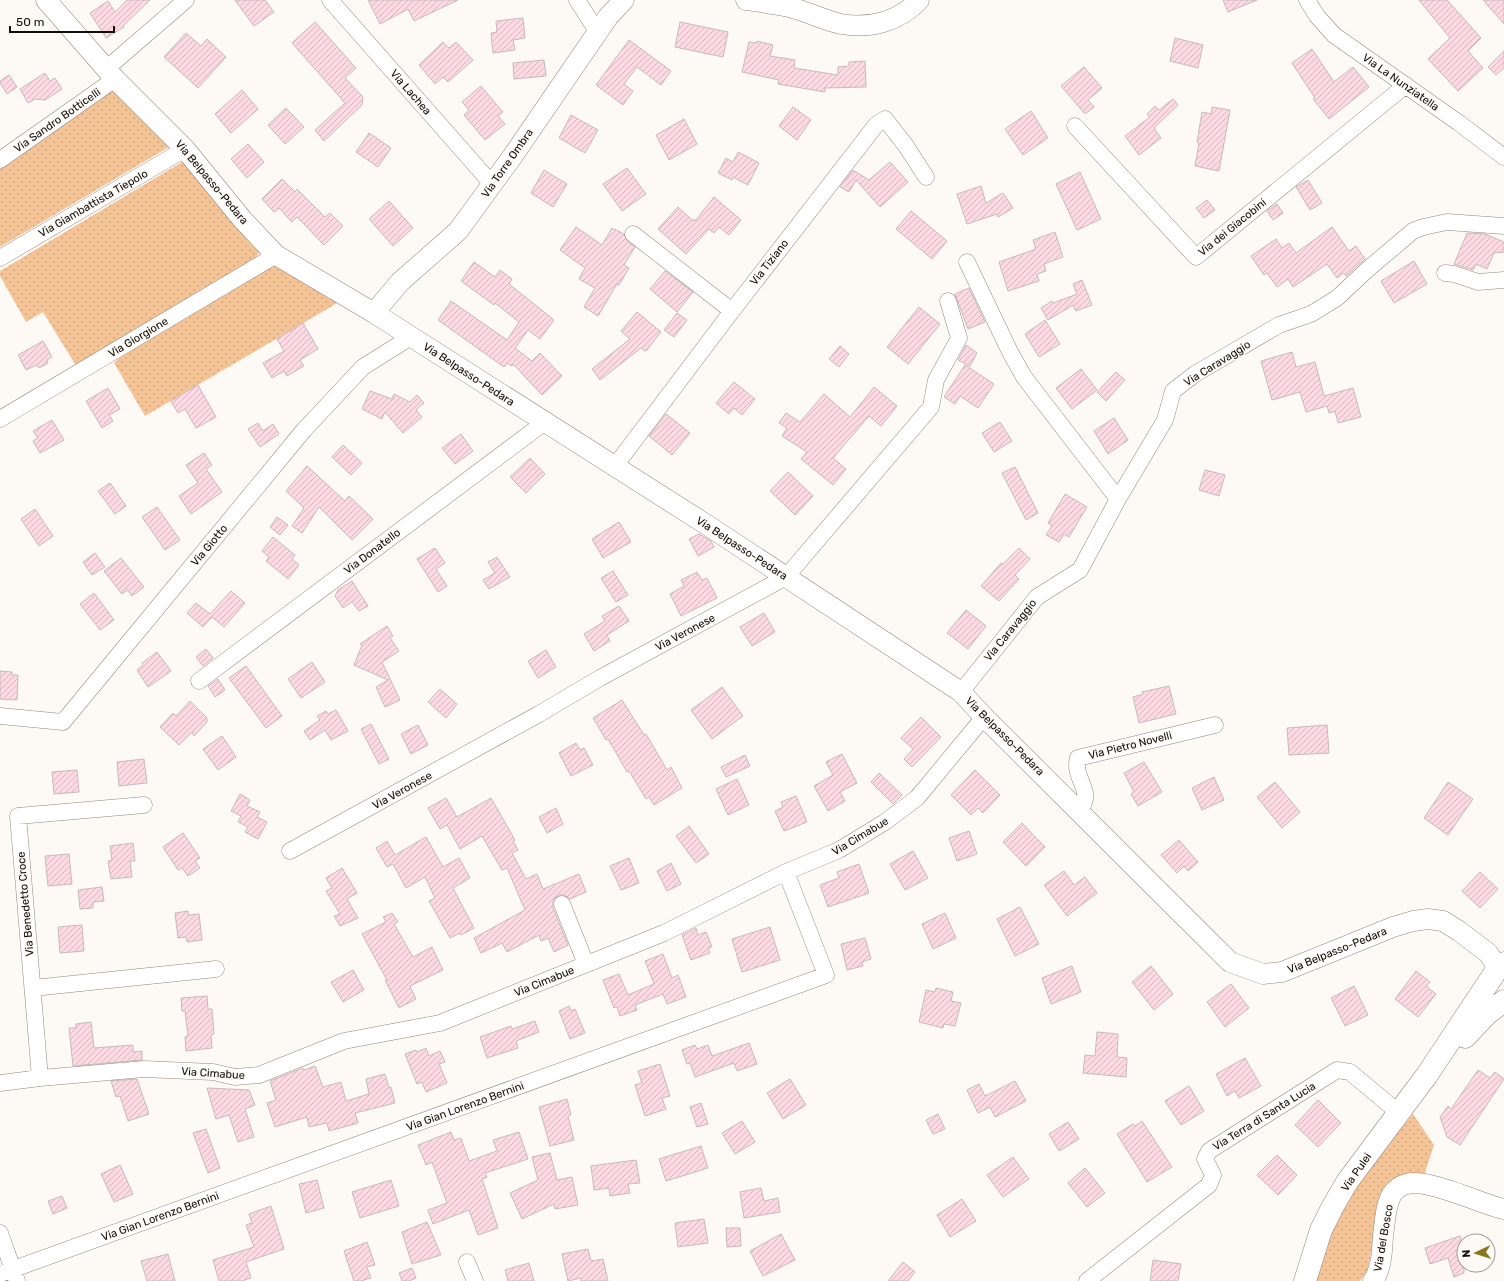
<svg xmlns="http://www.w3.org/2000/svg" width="1504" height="1281" font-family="Rubik,sans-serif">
	<defs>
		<pattern id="grass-dots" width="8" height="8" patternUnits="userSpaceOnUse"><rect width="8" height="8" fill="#f5c496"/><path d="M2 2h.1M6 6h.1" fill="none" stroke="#d1a780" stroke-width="1.8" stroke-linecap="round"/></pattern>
		<pattern id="building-hatch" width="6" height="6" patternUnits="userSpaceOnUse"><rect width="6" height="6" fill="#fdd9e4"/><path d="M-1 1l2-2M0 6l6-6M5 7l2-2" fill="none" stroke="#d8b9c2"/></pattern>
	</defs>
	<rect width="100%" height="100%" fill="#fdf9f5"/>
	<path fill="url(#grass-dots)" d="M112,91h8l49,50v6l-169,100v-78l103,-74z
		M187,159l74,91 -6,9 -176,106 -4,-1 -32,-52 -17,10 -26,-46v-5z
		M281,265l58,37 -194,114 -31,-53 7,-7 150,-90z
		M1413,1114l21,31 -10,30 -44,26 -12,69 -8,11h-44c6,-20 12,-41 21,-60 20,-39 49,-73 76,-107z"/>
	<path fill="url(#building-hatch)" stroke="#c8b9bd" d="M127,0h23l-27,26 1,1 -18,11 -16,-25 18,-12 7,11z
		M235,0h30l9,12 -20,14z
		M368,0h90l-44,21 -6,-12 -28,15z
		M1223,0h34l-29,12z
		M1419,0h28l34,38 -13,13 15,17 -25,23 -30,-32 22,-21z
		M1483,0h21v24z
		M523,18l2,20 -12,2 2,10 -22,3 -2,-20 6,-1 -1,-11z
		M315,22l41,46 -11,10 18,19 -1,8 -38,36 -9,-11 30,-27 -53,-60z
		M680,22l48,10 -5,25 -48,-10z
		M186,33l15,13 6,-7 19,18 -28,31 -34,-31z
		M1175,38l28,7 -5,23 -28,-7z
		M629,40l42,31 -10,14 -24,-18 -13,17 9,7 -10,14 -27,-20z
		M757,41l16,4 -3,11 25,4 -1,8 44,7v-8l11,-1v-4l16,-1 1,26 -41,1v4l-47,-8 1,-4 -37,-8 7,-30 8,1z
		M443,42l6,6 7,-6 17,18 -25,22 -5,-5 -8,7 -16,-19z
		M1312,49l22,33 19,-15 16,20 -40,32 -16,-20 2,-1 -23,-35z
		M1504,51v17l-8,7 -8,-8z
		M544,60l2,16 -32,3 -1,-16z
		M1084,67l18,21 -14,12 6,7 -9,7 -24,-28z
		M45,73l5,8 5,-3 7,11 -17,11 -10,-1 -7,4 -8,-14z
		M9,75l8,12 -10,7 -7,-11v-2z
		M481,86l22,26 -5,4 7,8 -20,16 -21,-25 5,-5 -7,-8z
		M242,90l16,19 -27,24 -16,-19z
		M1173,99l5,6 -24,23 7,10 -22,17 -14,-19 25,-19 -3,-3 8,-8 4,4z
		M793,107l18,13 -14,20 -18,-14z
		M1212,107l18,3 -11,61 -24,-5 4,-23 -2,-1 5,-30 9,2z
		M286,108l18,19 -19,17 -17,-19z
		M1031,111l17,27 -25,17 -18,-26z
		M571,115l27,15 -13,23 -26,-15z
		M684,119l13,25 -28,16 -13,-25z
		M369,133l22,15 -13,19 -22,-15z
		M248,144l16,18 -17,16 -16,-19z
		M738,152l21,11 -11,22 -15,-8 -1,3 -14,-7 8,-15 7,4z
		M890,162l18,20 -28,25 -24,-27 -7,12 -9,-5 13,-17 16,10z
		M627,168l19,26 -24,17 -19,-27z
		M544,170l23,14 -14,23 -22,-14z
		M1080,172l21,47 -24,11 -21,-46z
		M282,179l13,13 2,-3 28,28 5,-4 13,13 -19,19 -27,-28 -5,5 -13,-14 -5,4 -12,-13z
		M1308,180l14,23 -12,7 -14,-23z
		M981,186l5,17 17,-10 10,15 -15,9 -1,-3 -30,10 -10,-30z
		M714,197l27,23 -12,15 -10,-8 -5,6 -5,-4 -23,25 -28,-25 20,-22 15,14 1,-2 1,2z
		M1207,200l8,10 -11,8 -8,-10z
		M389,201l24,27 -20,18 -24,-27z
		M1277,204l6,9 -10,7 -6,-9z
		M911,211l36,30 -15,18 -36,-30z
		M576,227l26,18 10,-17 12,6 3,7 8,6 -11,18 5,3 -10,17 -2,-1 -19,32 -14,-9 11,-19 -16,-9 6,-11 -25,-18z
		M1332,227l17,24 7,-5 9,13 -19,17 -2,-3 -7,5 -10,-14 -34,23 -5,-8 -11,8 -10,-14 -3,2 -13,-19 25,-17 6,9 7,-5 7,10z
		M1055,232l8,25 -19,7 2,7 -9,3 2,7 -31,10 -9,-29 37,-13 -3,-9z
		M1467,233l18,1 19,8v10l-10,1 -7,16 -11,-5 -3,6 -19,-6z
		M1414,261l13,23 -33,19 -13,-22z
		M474,262l21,15 5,-7 12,9 -3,5 45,36 -14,19 -12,-9 -13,18 17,13 8,-8 22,23 -20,19 -29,-31 -1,2 -5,-3 -3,4 -66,-47 13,-19 56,39 12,-18 -24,-19 -1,2 -33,-24z
		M665,271l28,21 -16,20 -27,-23z
		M1082,280l10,25 -16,6 -3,-6 -25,15 -7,-12 11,-7 1,2 24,-9 -4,-10z
		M969,288l16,34 -17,7 -13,-35z
		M919,307l21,17 -32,40 -21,-17z
		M637,312l24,20 -15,19 -5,-3 -41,32 -8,-11 38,-30 -9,-8z
		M677,313l10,7 -13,17 -10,-7z
		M1045,320l15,24 -21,13 -14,-23z
		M303,323l15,26 -18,11 4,6 -17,10 -3,-5 -12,7 -9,-15 21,-12 -7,-12z
		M43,341l9,16 -5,3 1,3 -9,5 -2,-3 -11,5 -8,-15z
		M966,345l11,8 -7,13 -12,-6z
		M840,346l9,8 -10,13 -10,-8z
		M1292,352l4,15 19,-5 9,34 29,-8 8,29 -23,6 -3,-12 -6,2 -2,-7 -21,6 -6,-20 -28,8 -11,-39z
		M965,365l29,19 -16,24 -18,-12 -5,8 -11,-7z
		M1081,369l16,21 -25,19 -16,-21z
		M1116,372l9,8 -19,21 -9,-9z
		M734,382l21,17 -13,16 -8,-7 -5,6 -13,-11z
		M198,385l18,32 -20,11 -11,-19 -7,4 -7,-12z
		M874,387l23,19 -16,20 -12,-10 -36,42 13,11 -13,16 -32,-26 6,-7 -25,-16 5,-8 -8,-5 7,-10 14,9 24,-28 26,23z
		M108,388l12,21 -11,6 4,6 -11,7 -16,-27z
		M370,391l22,8 2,-5 16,8 7,-7 7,8 -8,7 6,7 -19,16 -18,-21 -3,7 -20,-10z
		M666,414l24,19 -18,22 -23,-19z
		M1114,418l14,22 -20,14 -14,-23z
		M52,420l12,20 -24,13 -7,-12 5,-3 -5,-7z
		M1000,422l12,19 -18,11 -12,-19z
		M258,423l5,8 10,-7 6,10 -19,13 -12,-18z
		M461,434l12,17 -18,13 -13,-16z
		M343,445l19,18 -11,12 -19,-18z
		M204,453l8,12 -6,4 16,23 -31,22 -12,-18 19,-13 -12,-18z
		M530,458l15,16 -19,19 -16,-16z
		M307,466l38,35 4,-5 24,23 -21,21 -33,-33 -17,26 -10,-7 12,-18 -18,-17z
		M1015,467l23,46 -12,7 -24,-47z
		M1205,470l20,5 -6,21 -20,-6z
		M788,472l25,24 -18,19 -25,-24z
		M110,483l16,23 -11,8 -17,-23z
		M1065,494l22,13 -18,30 -5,-3 -5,8 -13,-7 6,-9 -4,-3z
		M157,507l23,33 -15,10 -23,-33z
		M35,509l18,27 -14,10 -18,-27z
		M277,517l11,8 -8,10 -10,-8z
		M619,522l12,20 -28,16 -11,-19z
		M699,534l12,7 3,6 -16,9 -9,-17z
		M273,537l22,18 -3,4 7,6 -11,14 -22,-18 3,-4 -7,-6z
		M435,548l10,15 -9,6 11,17 -9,6 -21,-33z
		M1019,548l11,11 -15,16 4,4 -20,22 -18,-15 20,-23 2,1z
		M95,553l10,14 -13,8 -9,-13z
		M497,557l13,20 -21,12 -6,-9 12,-7 -7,-11z
		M121,558l23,29 -12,9 -4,-6 -6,4 -18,-23z
		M613,571l15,24 -12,7 -15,-24z
		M697,572l5,8 5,-2 10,20 -36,18 -11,-22 14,-8 -3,-6z
		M352,581l16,25 -9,5 -7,-9 -9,6 -8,-12 3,-6z
		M231,591l14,12 -21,24 -12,-10 -9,10 -16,-14 9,-10 14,11z
		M94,593l20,27 -14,10 -20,-26z
		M619,606l10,15 -22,14 3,6 -16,10 -10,-17 21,-13 -3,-5z
		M966,610l20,16 -18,23 -21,-16z
		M764,613l11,19 -23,14 -12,-19z
		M387,626l6,10 -3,2 9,13 -17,11 18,38 -15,7 -9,-20 12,-7 -34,-15 8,-20 -2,-1z
		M206,649l7,9 -10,8 -7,-9z
		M546,650l10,17 -18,11 -10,-17z
		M157,652l14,19 -23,16 -11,-17 6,-5 -1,-2z
		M312,662l13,20 -24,16 -13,-19z
		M246,666l36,50 -16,12 -37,-50z
		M0,671l12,1v3h6l-1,25 -17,-1z
		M218,679l7,11 -10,7 -7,-11z
		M1169,686l7,28 -37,9 -6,-26 10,-3 -1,-2z
		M722,687l21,29 -31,23 -21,-29z
		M440,689l17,15 -11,14 -18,-16z
		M622,700l22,35 2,-1 21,36 4,-3 11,21 -28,17 -5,-8 -3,2 -17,-28 -2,1 -19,-33 -2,1 -13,-22z
		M190,701l17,17v4l-13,14 -2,-4 -13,13 -19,-18 13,-14 3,3z
		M336,710l12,21 -17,9 -6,-10 -15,10 -6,-9 16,-11 -3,-4 9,-5 2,3z
		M921,717l20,20 -29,30 -8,-8 9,-10 -12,-11z
		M371,724l18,35 -10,5 -18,-35z
		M418,725l10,20 -17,9 -10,-20z
		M1327,725l2,28 -40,2 -2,-27z
		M222,736l14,21 -18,13 -15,-21z
		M576,743l4,7 4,-2 9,17 -22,11 -12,-23z
		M842,754l15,29 -17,9 5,9 -17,10 -14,-25 19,-11 -7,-13z
		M745,755l5,11 -24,11 -5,-10z
		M144,759l3,24 -28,3 -2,-24z
		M1144,762l18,30 -24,14 -7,-12 3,-2 -10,-19z
		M77,770l2,22 -25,2 -2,-22z
		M975,770l25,25 -17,18 -5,-5 -7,7 -20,-20z
		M879,773l23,22 -9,9 -22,-22z
		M1214,777l10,23 -22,10 -10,-22z
		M737,779l12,26 -21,10 -12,-26z
		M1275,782l25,30 -18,16 -25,-31z
		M1448,782l25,17 -25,36 -24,-17z
		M240,794l10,6 -3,6 13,6 -3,5 10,5 -9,17 -13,-7 3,-5 -10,-5 3,-6 -10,-5z
		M796,796l11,26 -23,9 -9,-20 8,-4 -2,-5z
		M446,798l11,19 34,-19 24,42 -2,1 5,9 -6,3 14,26 11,-5 6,15 36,-15 7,18 -16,7 -6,-4h-5l-4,3 -2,4v6l15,37 -14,7 -6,-14 -7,3 -2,-6 -32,17 -5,-9 -21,10 -7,-15 51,-28 -18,-42 -5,2 -20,-34 -22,13 -13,-24 -7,4 -12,-21z
		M556,808l7,16 -16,9 -8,-16z
		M1022,823l23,24 -19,19 -23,-24z
		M689,826l20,28 -13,9 -20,-27z
		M969,831l8,23 -20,7 -8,-23z
		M183,833l17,25 -5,3 5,7 -12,8 -6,-8 -4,2 -15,-23z
		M426,837l17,30 16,-9 11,20 -17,10 21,40 -13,7 -1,-2 -10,5 -21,-37 6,-3 -10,-21 -19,11 -13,-24 -6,3 -11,-19 11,-7 8,14z
		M1179,840l19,22 -10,9 -4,-5 -7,7 -16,-18z
		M133,843l2,18h-5l2,16 -21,2 -3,-18 4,-1 -2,-14z
		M913,851l15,27 -23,12 -15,-26z
		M69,854l3,30 -24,2 -3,-30z
		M629,858l10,25 -18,7 -11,-24z
		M671,863l10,21 -14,7 -10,-20z
		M859,864l10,29 -41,14 -8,-22 19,-7 -2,-6z
		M342,868l15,25 -10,6 11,19 -18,8 -6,-10 6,-2 -14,-23 6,-3 -6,-10z
		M1064,871l10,14 11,-8 12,16 -30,23 -23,-31z
		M1480,872l18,17 -18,19 -18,-17z
		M102,887l2,14 -11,1v6l-13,1 -2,-19z
		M1020,907l19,37 -24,12 -18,-37z
		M188,911v4l11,-1 3,26 -15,2 -1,-5 -8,1 -3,-25z
		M392,913l6,9 -4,2 19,33 19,-10 11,23 -33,16 6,13 -17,9 -14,-28h2l-25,-46 24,-12 -3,-5z
		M945,913l11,25 -23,11 -11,-25z
		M82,925l2,26 -24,2 -2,-26z
		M770,927l10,33 -38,12 -10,-33z
		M696,928l2,7 8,-3 6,15 -4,1 2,5 -19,7 -9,-25z
		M865,938l6,21 -9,3 1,4 -16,4 -6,-26z
		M663,954l9,24 6,-3 8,22 -19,7 -4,-10 -28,11 2,5 -17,6 -3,-9 -3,1 -11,-28 16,-6 9,21 26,-11 -9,-23z
		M1072,966l9,26 -30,12 -9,-26z
		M1151,966l22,28 -19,16 -22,-28z
		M353,970l11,20 -21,12 -12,-20z
		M1416,971l14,11 -4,4 10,8 -18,23 -23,-18z
		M1231,984l18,24 -24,19 -18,-25z
		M1354,986l14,29 -23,11 -14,-28z
		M936,988l17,4 -2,9 10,2 -6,23 -11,-2 -1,4 -24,-6 7,-32 9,2z
		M207,996l1,13h4l2,25 -3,1 1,13 -26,3 -1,-14 3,-1 -3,-25h-3l-1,-13z
		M569,1006l2,5 4,-2 10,24 -15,6 -11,-28z
		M535,1021l4,11 -23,9 2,7 -31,10 -7,-21 31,-11 1,3z
		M91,1022l3,26 39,-3v7l9,-1v9l-69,6 -4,-38h7v-4z
		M1097,1032l21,2 -1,23 10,1 -1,19 -43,-4 2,-18 10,1z
		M749,1043l8,21 -20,7 -3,-8 -39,14 -5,-14 -3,1 -5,-14 13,-5 2,4 11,-4 4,11z
		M426,1048l3,8 11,-5 5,11 -6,2 8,19 -21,9 -4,-10 -5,2 -12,-30 11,-4 1,2z
		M1245,1058l16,28 -22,12 -4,-7 -8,5 -11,-22z
		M660,1064l10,32 -8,2 4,11 -21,7 -10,-31 7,-2 -4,-12z
		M315,1066l8,21 18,-5 5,19 23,-7 -3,-15 19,-5 4,14 2,-1 4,16 -40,10 3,10 -29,8 -2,-8 -18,4 -2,-10 -32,10 -8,-24 9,-3 -6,-19 33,-13 1,2z
		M1478,1070l12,8 5,-6 9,7 -44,66 -13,-8 -7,-20 8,-11 3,3z
		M137,1079l12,35 -21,7 -8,-25 -4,1 -5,-16z
		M790,1079l16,26 -23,14 -16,-26z
		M1015,1081l11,20 -31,16 -5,-10 -12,6 -11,-23 12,-6 6,12z
		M1189,1086l15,25 -23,14 -16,-24z
		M207,1088l42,2 6,15 -10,4 9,28 -16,5 -9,-27 -13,4z
		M567,1099l4,16 -3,1 6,24 -24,6 -11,-39z
		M1318,1100l23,23 -23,24 -23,-22z
		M701,1103l7,21 -11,3 -7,-20z
		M938,1114l7,15 -12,5 -7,-14z
		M742,1121l13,21 -20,12 -13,-21z
		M1142,1121l30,46 -25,15 -30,-48 16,-10 2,2z
		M1068,1122l11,17 -20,12 -10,-17z
		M206,1129l14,39 -12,5 -15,-40z
		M451,1132l3,8 7,-2 8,23 28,-10 -4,-11 26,-8 9,27 -43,14 2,4 -5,2 16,49 -20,7 -9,-25 -36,14 -5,-14 19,-7 -15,-41 -6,3 -8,-20z
		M701,1146l7,22 -42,13 -7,-22z
		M550,1153l7,27 15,-3 6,28 -23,4 -1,-5 -32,15 -12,-26 28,-13 -6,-23z
		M1277,1155l20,20 -19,20 -21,-20z
		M1013,1157l16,22 -26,18 -16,-22z
		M636,1160l4,23 -12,1 2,9 -20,3 -1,-8 -15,2 -3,-24z
		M120,1165l13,29 -19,8 -13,-28z
		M1085,1168l20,25 -18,14 -19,-24z
		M317,1180l7,28 -18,5 -7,-29z
		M391,1180l8,26 -39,12 -8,-26z
		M761,1188l3,13 14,-3 2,14 -36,6 -4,-26z
		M62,1196l5,12 -14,6 -5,-13z
		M962,1199l14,22 -26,16 -13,-22z
		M271,1206l13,43 -38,13 5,16 -9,3h-23l-6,-21 41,-13 -8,-22 6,-2 -3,-9z
		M704,1219l4,24 -30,4 -3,-24z
		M427,1222l14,33 -29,9 -10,-32z
		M726,1228h14l1,18 -14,1z
		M781,1234l14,26 -32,16 -13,-25z
		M1460,1236l4,13v24l-10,4 -6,-19 -18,6 -5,-16z
		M367,1242l8,23 -8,2 4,11 -10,3h-7l-10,-30z
		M588,1249l3,12 12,-2 5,22h-27v-3l-13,3 -6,-27z
		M168,1254l7,27h-28l-6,-20z
		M1153,1260l28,4 -3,17h-28z
		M903,1262l12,10 -7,9h-20z
		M529,1263l5,18h-26l-3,-11z
		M412,1268l4,10 -7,3h-7l-3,-8z"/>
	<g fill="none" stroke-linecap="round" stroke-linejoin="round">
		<defs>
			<path id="minor" d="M330,0l162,184
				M577,0l21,33
				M1307,0l10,16 17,19 125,88 45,34
				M106,69l80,-69
				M1075,126l121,131 210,-172
				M0,160l115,-81
				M633,234l99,77
				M0,258l185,-109
				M967,262l43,90 14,25 94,122
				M1445,273l9,1 24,8 26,-2
				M0,419l276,-164
				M615,466l117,-155 144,-186 9,-6 21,27 20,31
				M199,681l346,-259
				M961,692l76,-95 43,-27 38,-71 47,-79 8,-29 22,-17 84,-49 32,-11 26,-16 31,-29 45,-38 10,-4 24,-5 57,4
				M0,716l63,6 241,-292 59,-63 48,-30
				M1079,811c17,-21 -7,-31 -1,-53l137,-33
				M290,851l249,-137 61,-36 186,-101 145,-170 5,-27 23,-42 -11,-37
				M562,904l24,60
				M33,988l183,-19
				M40,1078l104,-9 69,3 22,5 24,-2 85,-34 96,-18 224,-90 122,-61 53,-22 46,-28 32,-24 67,-81
				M0,1083l40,-5 -22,-262 126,-11
				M0,1233l17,48
				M467,1262l8,19
				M0,1274l826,-299 -40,-103
				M1087,1281l122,-96 4,-10 -8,-16 4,-8 128,-81 13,2 49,41"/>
			<path id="tertiary" d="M46,0l69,79 70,70 57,70 34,36 98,58 333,212 254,167 23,25 246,245 33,12 19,-2 111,-45 20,-6 15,-2 15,2 16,10 29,22 10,15
				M746,0c14,2 29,4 43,7 17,4 34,13 52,17 28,5 58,-2 78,-24
				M374,313l26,-31 58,-51 54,-74 96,-140 16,-17
				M1373,1281c9,-13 9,-30 10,-45 2,-13 2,-30 9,-42 4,-5 9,-9 15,-10 18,-6 69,17 89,23l8,2"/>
			<path id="secondary" d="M1465,1037l23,-24 16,-12
				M1305,1281l16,-51 12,-24 14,-24 80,-107 71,-107 6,-5"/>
		</defs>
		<use href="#minor" stroke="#92887f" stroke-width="17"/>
		<use href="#tertiary" stroke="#92887f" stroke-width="21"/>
		<use href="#secondary" stroke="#92887f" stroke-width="23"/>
		<use href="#minor" stroke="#fff" stroke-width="16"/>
		<use href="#tertiary" stroke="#fff" stroke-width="20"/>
		<use href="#secondary" stroke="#fff" stroke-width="22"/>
	</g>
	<g text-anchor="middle" stroke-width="3" stroke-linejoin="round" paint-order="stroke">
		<g font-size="11" fill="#110d0a" stroke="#fdf9f5">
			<text transform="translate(1401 82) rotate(35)" y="4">Via La Nunziatella</text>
			<text transform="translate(411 92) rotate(49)" y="4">Via Lachea</text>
			<text transform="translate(57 120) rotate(-35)" y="4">Via Sandro Botticelli</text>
			<text transform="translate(507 163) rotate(-55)" y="4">Via Torre Ombra</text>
			<text transform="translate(212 182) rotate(50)" y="4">Via Belpasso-Pedara</text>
			<text transform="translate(93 203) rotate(-30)" y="4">Via Giambattista Tiepolo</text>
			<text transform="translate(1232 227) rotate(-39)" y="4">Via dei Giacobini</text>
			<text transform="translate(769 262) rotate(-52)" y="4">Via Tiziano</text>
			<text transform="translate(138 337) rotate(-31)" y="4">Via Giorgione</text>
			<text transform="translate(1217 363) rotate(-32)" y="4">Via Caravaggio</text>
			<text transform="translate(469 374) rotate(33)" y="4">Via Belpasso-Pedara</text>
			<text transform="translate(209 545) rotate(-50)" y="4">Via Giotto</text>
			<text transform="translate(742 548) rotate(33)" y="4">Via Belpasso-Pedara</text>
			<text transform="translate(372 551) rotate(-37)" y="4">Via Donatello</text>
			<text transform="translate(1010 630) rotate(-51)" y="4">Via Caravaggio</text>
			<text transform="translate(685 632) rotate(-28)" y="4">Via Veronese</text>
			<text transform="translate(1005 736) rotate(45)" y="4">Via Belpasso-Pedara</text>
			<text transform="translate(1130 745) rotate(-14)" y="4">Via Pietro Novelli</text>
			<text transform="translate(402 790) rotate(-29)" y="4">Via Veronese</text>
			<text transform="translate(860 836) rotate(-31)" y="4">Via Cimabue</text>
			<text transform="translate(25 904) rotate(-95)" y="4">Via Benedetto Croce</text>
			<text transform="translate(1337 950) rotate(-22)" y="4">Via Belpasso-Pedara</text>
			<text transform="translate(544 981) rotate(-22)" y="4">Via Cimabue</text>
			<text transform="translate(213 1073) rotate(4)" y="4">Via Cimabue</text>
			<text transform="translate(465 1106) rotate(-20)" y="4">Via Gian Lorenzo Bernini</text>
			<text transform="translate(1264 1116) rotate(-32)" y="4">Via Terra di Santa Lucia</text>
			<text transform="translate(1356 1172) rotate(-55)" y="4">Via Pulei</text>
			<text transform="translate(160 1216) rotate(-20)" y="4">Via Gian Lorenzo Bernini</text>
			<text transform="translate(1383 1238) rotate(-80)" y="4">Via del Bosco</text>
		</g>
	</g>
	<g transform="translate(1476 1253) rotate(266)"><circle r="19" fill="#fdf9f5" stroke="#9f9b97"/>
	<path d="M0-3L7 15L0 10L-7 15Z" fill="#89781d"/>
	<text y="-6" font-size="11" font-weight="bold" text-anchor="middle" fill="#110d0a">N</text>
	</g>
	<path d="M10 26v6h104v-6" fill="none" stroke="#110d0a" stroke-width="2"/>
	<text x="16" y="26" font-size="12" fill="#110d0a" stroke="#fdf9f5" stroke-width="3" paint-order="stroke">50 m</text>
</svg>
